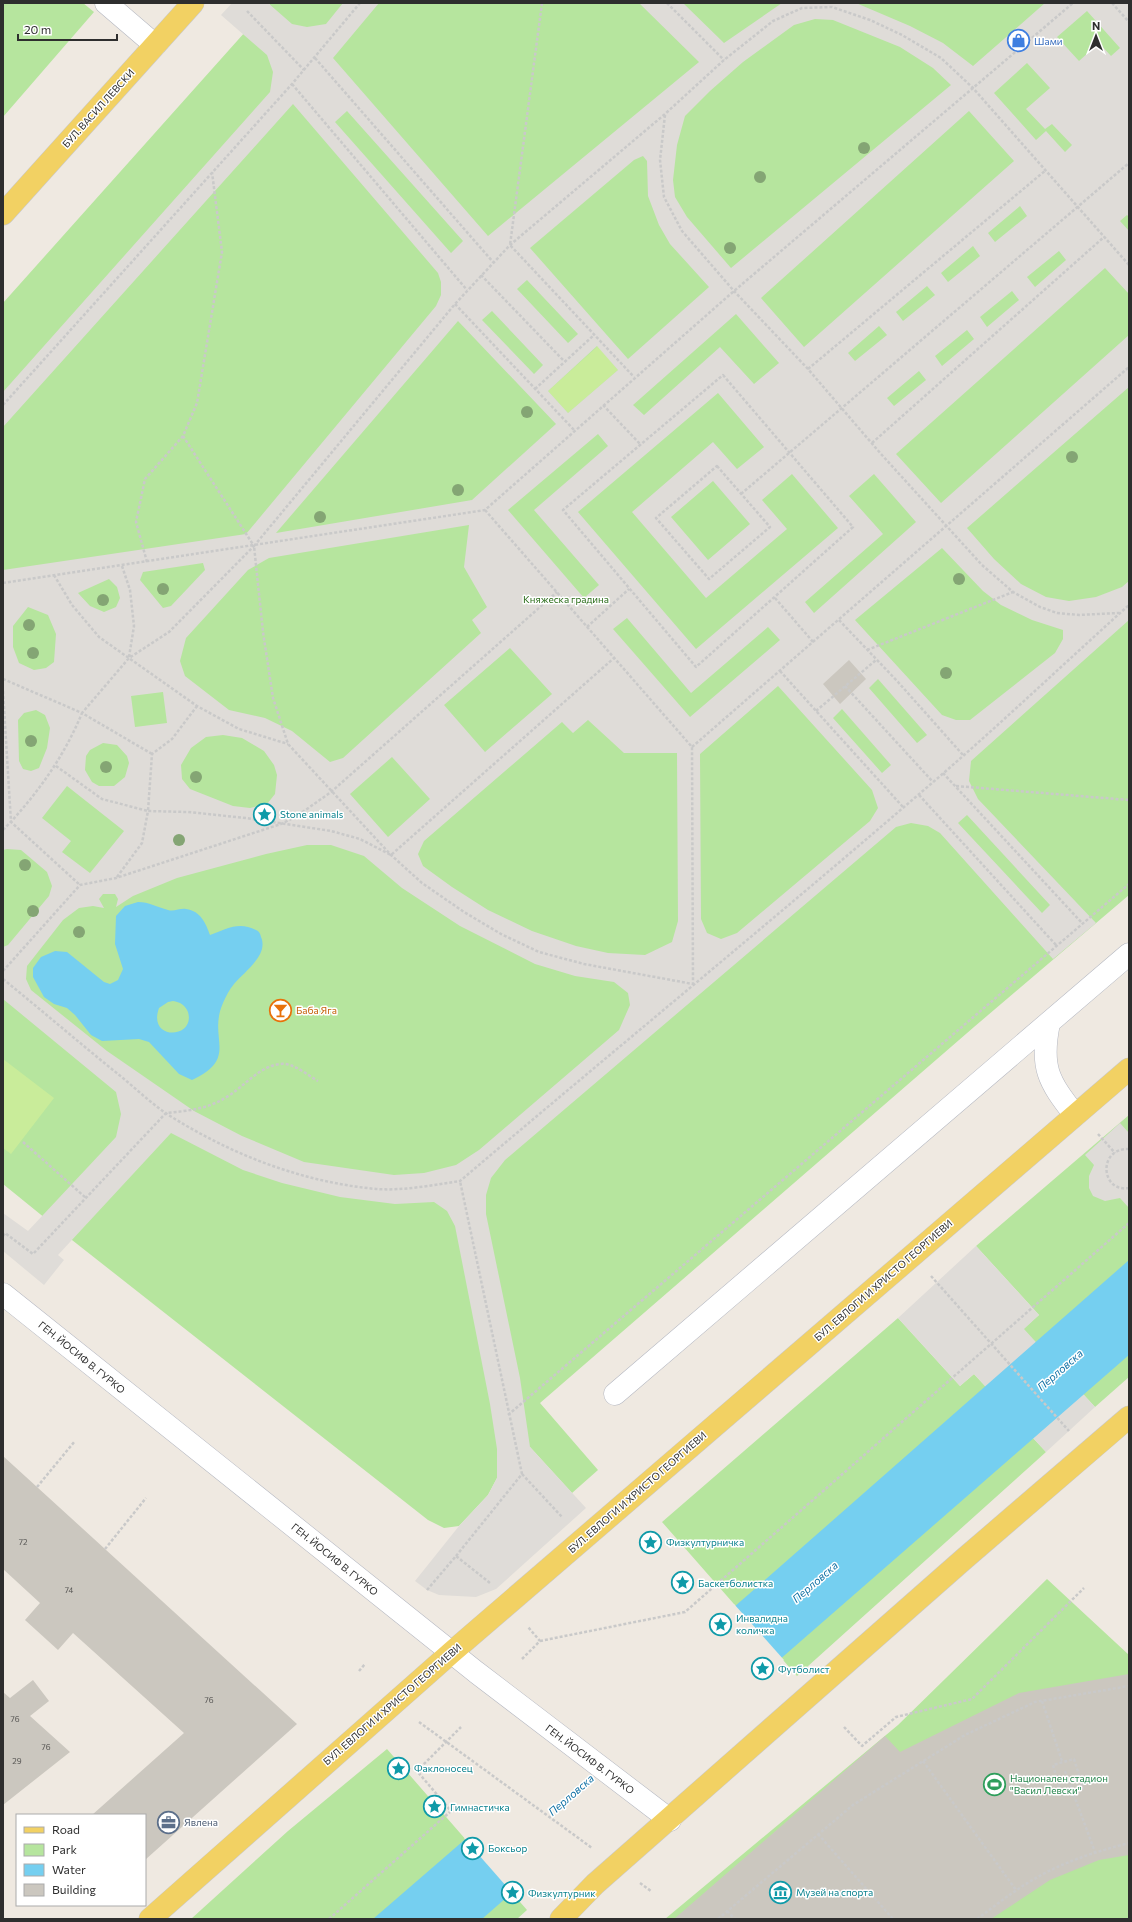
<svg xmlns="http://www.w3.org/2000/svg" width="1132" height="1922" font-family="Commissioner,sans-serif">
	<rect width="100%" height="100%" fill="#efe9e1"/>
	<path fill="#b6e59e" d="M3,3h80l11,9 -91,105z
		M271,3h858v892l-155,132 -434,376 58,67 -26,23 -42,-46 -33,31 -9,17 -29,31 -15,2 -16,-8 -356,-280 -69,-56v-881z
		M1129,1115v262l-34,30 -72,-78 16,-14 -63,-69z
		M898,1318l62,68 14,-12 72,78 -249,224 -135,-154z
		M1047,1579l82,76v264h-464l233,-194z
		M387,1749l140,161 -10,9h-326l97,-88z"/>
	<path fill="#c9ec9a" d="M598,346l20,24 -50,43 -20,-22z
		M3,1059l51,39 -43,56 -8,-6z"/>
	<path fill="#dfdcd8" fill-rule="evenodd" d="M232,3h36l24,21 15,3 19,-3 17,-21h36l-46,55 155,178 211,-174 -60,-59h44l41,40 58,-40h74l54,23 33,17 30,23 72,-63h84v214l-2,-2 -7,6 9,10v63l-24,-26 -209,186 45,49 188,-168v52l-162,141 27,31 27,25 25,13 23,4 27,-4 26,-10 7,-6v39l-158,141 -2,20 9,18 118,124 -43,36 -113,-126 -12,-7 -17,-3 -15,4 -391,333 -14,18 -5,17v19l34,164 10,69 56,61 -90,81 -20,8 -37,-2 -12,-5 -12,-9 44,-55 29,-31 9,-17v-29l-7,-45 -35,-178 -8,-15 -13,-9 -39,2 -55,-7 -58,-14 -39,-13 -72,-37 -113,122 6,5 -20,25 -41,-34v-38l25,18 88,-94 5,-23 -5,-22 -113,-93v-52l5,-2 41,-49 3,-10 -5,-14 -26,-22 -14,-1 -4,1v-280l243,-36 190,-228 5,-11v-13l-3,-9 -145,-169 -290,323v-35l267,-300 3,-20 -6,-17 -46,-40zM1087,11l33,37 -9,8 -12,-13 -20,18 -22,-24zM815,19l18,1 67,27 33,21 18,17 -220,183 -44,-51 -12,-20 -2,-17 4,-35 8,-29 25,-25 33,-29 51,-37zM1027,63l23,25 -24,21 19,20 7,-5 20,21 -7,7 -19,-21 -10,9 -42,-47zM347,111l116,130 -12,12 -116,-131zM969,111l45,50 -210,186 -43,-49zM643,156l4,5 1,35 11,29 11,19 39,43 -81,72 -98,-111 104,-88zM1020,206l7,10 -32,26 -7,-9zM973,246l7,10 -32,26 -7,-9zM1059,251l7,9 -31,27 -8,-10zM527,280l51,54 -10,9 -51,-54zM927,286l8,9 -32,26 -7,-9zM1012,291l7,9 -32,27 -7,-10zM492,311l51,54 -9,9 -52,-54zM736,314l43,49 -25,21 -34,-37 -76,68 -11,-10zM458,321l98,103 -84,76 -196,33zM879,326l8,9 -32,26 -7,-8zM967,330l7,9 -32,27 -7,-10zM597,346l21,24 -50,43 -20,-22zM919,371l7,9 -32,26 -7,-8zM718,393l46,54 -27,22 -24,-27 -81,70 74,86 81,-69 -25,-29 30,-26 46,54 -142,121 -118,-137zM598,434l10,12 -74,64 65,75 -15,13 -76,-88zM874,474l42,48 -102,91 -9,-11 78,-68 -34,-38zM713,481l37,43 -42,36 -37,-43zM469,525l-5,42 23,40 -15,13 9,13 -138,125 -13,4 -38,-31 -27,-13 -36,-8 -44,-34 -5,-15 6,-23 62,-68 21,-12zM942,548l41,43 18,14 31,15 31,10v9l-8,14 -85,67h-14l-14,-5 -87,-95zM203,563l2,7 -34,36 -8,2 -23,-28 3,-8zM109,579l8,8 3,11 -4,9 -12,5 -14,-6 -12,-13zM28,607l20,8 8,19 -2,28 -8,6 -12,2 -15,-7 -6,-16v-21zM627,618l64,75 77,-66 12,13 -90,77 -77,-88zM510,648l42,46 -67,58 -41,-47zM878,679l49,56 -10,8 -48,-55zM778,686l94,104 6,18 -8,13 -133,112 -16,6 -14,-6 -6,-14 -1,-165zM163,692l4,31 -32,4 -4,-31zM842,709l49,56 -9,8 -49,-55zM36,710l9,5 5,13 -3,20 -8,20 -8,3 -8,-2 -4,-8 -1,-41 6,-7zM588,720l36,33h53l1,168 -6,21 -27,13 -37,-2 -32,-7 -44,-15 -44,-21 -36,-23 -29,-21 -5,-12 6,-13 138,-119 11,11zM223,735l19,3 22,13 10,14 3,10 -2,19 -8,10 -17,4 -17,-2 -43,-17 -8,-10 -1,-14 10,-17 15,-11zM103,743l14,2 10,11 2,7 -4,14 -11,9h-15l-7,-4 -7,-12 1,-14 4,-6zM392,757l38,42 -42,38 -38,-43zM67,786l57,45 -34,42 -28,-21 9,-11 -29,-23zM967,815l83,90 -8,8 -84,-90zM307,845h24l33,11 38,32 58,38 75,38 40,12 39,6 14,11 2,12 -11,25 -140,120 -23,15 -32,8 -30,2 -90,-13 -62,-26 -48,-25 -87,-60 -76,-61 -5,-11 1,-13 36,-46 16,-12 14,-2 11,2 -5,-9 4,-5h12l3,5 -2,8 17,-11 44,-18 89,-24z
		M1120,1123l9,10v75l-9,-10 -15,3 -12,-5 -4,-8v-12l5,-11 -9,-10z
		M976,1246l63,69 -15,14 71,78 -49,45 -72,-78 -14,12 -62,-68z"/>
	<path fill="#75cff0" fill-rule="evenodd" d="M138,902c11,0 19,5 30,8 6,2 12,-2 18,-1 15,2 20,15 24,26 16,-6 29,-14 46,-5 3,1 4,3 5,7 8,18 -17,35 -27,47 -5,6 -8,12 -11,19 -16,36 17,54 -31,77l-13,-6 -30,-32 -10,-3 -37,2 -11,-6 -16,-20 -8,-7 -13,-4 -10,-7 -11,-20v-9l8,-11 14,-6 12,1 37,30 6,2 8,-4 5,-11 -8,-25 1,-28 9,-10zM173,1001c7,1 12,4 15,11 8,27 -41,29 -29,-4l9,-6z
		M1129,1260v95l-647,564h-109l376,-325z"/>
	<path fill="#efe9e1" d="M734,1604l50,56 -271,234 -49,-56z"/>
	<path fill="#cbc7bf" d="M849,660l17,19 -26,25 -17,-20z
		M3,1456l294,268 -152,136v-45h-53l92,-82 -111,-100 -15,17 -33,-30 15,-17 -37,-34z
		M1129,1674v181l-30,5 -49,20 -59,39h-317l211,-183 15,16 119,-59z
		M33,1680l16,21 -19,15 40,36 -67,53v-113l7,6z"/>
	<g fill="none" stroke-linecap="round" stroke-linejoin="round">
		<defs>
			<path id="minor" d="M106,3l49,42
				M1049,1023c-9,44 -1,58 26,92
				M3,1294l473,378 194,148
				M615,1394l514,-440"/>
			<path id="major" d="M3,214l190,-211
				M150,1919l302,-267 677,-583
				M561,1919l34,-35 369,-325 165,-142"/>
		</defs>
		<use href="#minor" stroke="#b4b7c1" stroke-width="23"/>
		<use href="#major" stroke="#c9c9c9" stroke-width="23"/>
		<path stroke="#c9c9c9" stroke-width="2.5" stroke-dasharray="3 2" stroke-linecap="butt" d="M542,3l-32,242 124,132
			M667,3l57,57
			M1112,3l17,19
			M247,11l57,59
			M315,58l178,204
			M292,84l175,206
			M665,115l-5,45 4,37 18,34 52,60 74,78 73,85 101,111 31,27 27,15 17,6 22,2 40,-2
			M481,275l83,86
			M455,304l120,127
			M808,369l238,-199
			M723,375l130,152 -157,140 -133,-157z
			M535,389l59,-54
			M3,405l289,-321 68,-81
			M603,405l38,40
			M872,443l232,-206
			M717,466l53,61 -61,52 -53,-61z
			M741,494l388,-331
			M485,510l207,237 1,237 -109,-20 -45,-12 -38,-18 -37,-22 -42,-29 -31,-28 -103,-111 -15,-46 -10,-66 -9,-86 201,-242 55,-59 155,-131 59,-54 49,-39 29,-13 30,-1 38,13 32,15 39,23 32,30 156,177
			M147,562l-11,-40 9,-43 38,-43 14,-33 25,-151 -10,-80
			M122,566l8,24 4,36 -5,31
			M54,575l18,30 27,32 98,69 42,23 49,15
			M3,583l482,-73 249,-219 339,-288
			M775,598l39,45
			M839,620l59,62 65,73
			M587,627l42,-38
			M867,650l146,-58
			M780,671l123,136
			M3,679l79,34 47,-55 40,-26 85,-86 -71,-110
			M845,686l88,96
			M3,691l8,131 69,63
			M816,711l60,-51
			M692,747l437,-380
			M56,766l46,33 46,12 4,-57 20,-15 25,-33
			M943,773l139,150
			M956,786l173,14
			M919,795l137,150
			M3,830c33,-34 61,-73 79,-117l70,41
			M117,877l25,-34 6,-32 40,1 58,6 85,13 29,8 31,16 223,-197
			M3,971l77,-86 36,-7 165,-54 16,-8 34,-24 226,-200
			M3,979c37,30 73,61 110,91 18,14 35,31 54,44 63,40 134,68 209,75 27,2 57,-4 84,-8 152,-129 307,-256 458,-386 72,-61 141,-127 211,-190
			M1098,1134l17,19
			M23,1142l63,56
			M1129,1149c-32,-1 -28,44 0,39
			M3,1236l2,-3 28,21 133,-141c21,-2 41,-4 59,-15 18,-10 34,-32 55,-34 13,-2 27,11 38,17
			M931,1276l138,155
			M508,1415l621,-531
			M522,1474l40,43
			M37,1487l38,-46
			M105,1549l41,-51
			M456,1556l66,-82 -62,-293
			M427,1590l29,-34 34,27
			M540,1641l145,-29 444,-389
			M522,1659l18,-18 -12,-14
			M359,1671l6,-7
			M1042,1701l20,60
			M419,1722l173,126
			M844,1727l18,19 34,-29 76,-18 112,-111
			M1074,1759l9,29 -22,6 -8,-29z
			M923,1761l93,129
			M1065,1771l30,81
			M818,1834l75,85
			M640,1883l11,8
			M727,1911l8,8
			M329,1919l122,-108 -34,-40 44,-44
			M718,1919l135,-114 112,-70 70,-33 94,-16
			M977,1919c24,-18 47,-36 74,-49 25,-12 51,-20 78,-27"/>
		<use href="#minor" stroke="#fff" stroke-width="22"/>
		<use href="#major" stroke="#f2d163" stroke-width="22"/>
	</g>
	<g fill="#84a574">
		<circle cx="864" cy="148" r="6"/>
		<circle cx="760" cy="177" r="6"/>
		<circle cx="730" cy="248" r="6"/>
		<circle cx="527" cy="412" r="6"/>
		<circle cx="1072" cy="457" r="6"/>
		<circle cx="458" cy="490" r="6"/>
		<circle cx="320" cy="517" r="6"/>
		<circle cx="959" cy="579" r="6"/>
		<circle cx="163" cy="589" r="6"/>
		<circle cx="103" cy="600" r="6"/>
		<circle cx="29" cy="625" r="6"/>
		<circle cx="33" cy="653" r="6"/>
		<circle cx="946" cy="673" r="6"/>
		<circle cx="31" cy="741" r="6"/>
		<circle cx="106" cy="767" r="6"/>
		<circle cx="196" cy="777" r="6"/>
		<circle cx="179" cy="840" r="6"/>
		<circle cx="25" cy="865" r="6"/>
		<circle cx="33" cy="911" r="6"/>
		<circle cx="79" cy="932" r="6"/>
	</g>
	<defs>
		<symbol id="shop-ring" viewBox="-11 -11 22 22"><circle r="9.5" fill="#fff" stroke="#3f7fe0" stroke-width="1.5"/><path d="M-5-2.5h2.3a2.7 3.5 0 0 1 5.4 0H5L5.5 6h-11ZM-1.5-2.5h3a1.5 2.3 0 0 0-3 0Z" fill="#3f7fe0"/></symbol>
		<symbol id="sight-ring" viewBox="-11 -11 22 22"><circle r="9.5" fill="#fff" stroke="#0f9aa8" stroke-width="1.5"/><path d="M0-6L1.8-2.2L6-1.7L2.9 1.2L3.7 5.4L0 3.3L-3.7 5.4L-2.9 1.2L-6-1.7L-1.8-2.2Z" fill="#0f9aa8"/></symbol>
		<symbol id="bar-ring" viewBox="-11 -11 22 22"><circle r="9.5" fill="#fff" stroke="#e8710a" stroke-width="1.5"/><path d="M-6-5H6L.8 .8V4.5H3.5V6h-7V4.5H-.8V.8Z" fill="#e8710a"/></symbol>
		<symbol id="stadium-ring" viewBox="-11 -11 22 22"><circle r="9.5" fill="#fff" stroke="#2e9e5b" stroke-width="1.5"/><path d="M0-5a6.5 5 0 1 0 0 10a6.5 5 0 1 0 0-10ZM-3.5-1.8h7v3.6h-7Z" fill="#2e9e5b"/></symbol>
		<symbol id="office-ring" viewBox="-11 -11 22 22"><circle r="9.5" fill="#fff" stroke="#5c6f8a" stroke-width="1.5"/><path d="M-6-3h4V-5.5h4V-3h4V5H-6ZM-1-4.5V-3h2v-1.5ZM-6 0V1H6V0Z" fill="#5c6f8a"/></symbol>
		<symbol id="museum-ring" viewBox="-11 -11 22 22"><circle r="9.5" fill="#fff" stroke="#0f9aa8" stroke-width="1.5"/><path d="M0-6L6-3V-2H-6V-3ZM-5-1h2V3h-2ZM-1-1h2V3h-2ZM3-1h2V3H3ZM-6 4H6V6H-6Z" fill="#0f9aa8"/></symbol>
	</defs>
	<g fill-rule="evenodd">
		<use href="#shop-ring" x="1006" y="28" width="25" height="25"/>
		<use href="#sight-ring" x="252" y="802" width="25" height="25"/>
		<use href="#bar-ring" x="268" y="998" width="25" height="25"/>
		<use href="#sight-ring" x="638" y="1530" width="25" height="25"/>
		<use href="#sight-ring" x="670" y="1570" width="25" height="25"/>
		<use href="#sight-ring" x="708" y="1612" width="25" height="25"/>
		<use href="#sight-ring" x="750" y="1656" width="25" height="25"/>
		<use href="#sight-ring" x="386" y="1756" width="25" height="25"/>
		<use href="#stadium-ring" x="982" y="1772" width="25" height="25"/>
		<use href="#sight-ring" x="422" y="1794" width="25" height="25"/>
		<use href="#office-ring" x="156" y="1810" width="25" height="25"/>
		<use href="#sight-ring" x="460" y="1836" width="25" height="25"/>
		<use href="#museum-ring" x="768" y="1880" width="25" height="25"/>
		<use href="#sight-ring" x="500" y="1880" width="25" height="25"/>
	</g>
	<g text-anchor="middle" stroke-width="3" stroke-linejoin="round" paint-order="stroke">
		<g font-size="8" fill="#555452">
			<text x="23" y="1545">72</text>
			<text x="69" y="1593">74</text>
			<text x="209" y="1703">76</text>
			<text x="15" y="1722">76</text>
			<text x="46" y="1750">76</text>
			<text x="17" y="1764">29</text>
		</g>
		<g font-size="10" fill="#366cbe" stroke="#fff" text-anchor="start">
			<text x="1034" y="45">Шами</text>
		</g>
		<g font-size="10" fill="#2e2e2e" stroke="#fff">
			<text transform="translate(98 108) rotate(-48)" y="4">БУЛ. ВАСИЛ ЛЕВСКИ</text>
			<text transform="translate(883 1280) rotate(-41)" y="4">БУЛ. ЕВЛОГИ И ХРИСТО ГЕОРГИЕВИ</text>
			<text transform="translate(82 1357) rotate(39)" y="4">ГЕН. ЙОСИФ В. ГУРКО</text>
			<text transform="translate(637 1492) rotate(-41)" y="4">БУЛ. ЕВЛОГИ И ХРИСТО ГЕОРГИЕВИ</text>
			<text transform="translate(335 1559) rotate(39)" y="4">ГЕН. ЙОСИФ В. ГУРКО</text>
			<text transform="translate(392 1704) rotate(-41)" y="4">БУЛ. ЕВЛОГИ И ХРИСТО ГЕОРГИЕВИ</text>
			<text transform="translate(590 1759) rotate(37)" y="4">ГЕН. ЙОСИФ В. ГУРКО</text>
		</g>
		<g font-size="10" fill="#2c6e1b" stroke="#fff">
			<text x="566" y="603">Княжеска градина</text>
		</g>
		<g font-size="10" fill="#0d838f" stroke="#fff" text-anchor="start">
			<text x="280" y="818">Stone animals</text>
			<text x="666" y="1546">Физкултурничка</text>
			<text x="698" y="1587">Баскетболистка</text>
			<text x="736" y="1622">Инвалидна<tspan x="736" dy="12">количка</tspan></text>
			<text x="778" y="1673">Футболист</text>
			<text x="414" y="1772">Факлоносец</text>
			<text x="450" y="1811">Гимнастичка</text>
			<text x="488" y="1852">Боксьор</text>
			<text x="796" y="1896">Музей на спорта</text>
			<text x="528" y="1897">Физкултурник</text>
		</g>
		<g font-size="10" fill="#c56008" stroke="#fff" text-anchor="start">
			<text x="296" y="1014">Баба Яга</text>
		</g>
		<g font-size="10" fill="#27864d" stroke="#fff" text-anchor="start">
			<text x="1010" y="1782">Национален стадион<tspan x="1010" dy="12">"Васил Левски"</tspan></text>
		</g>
		<g font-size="10" fill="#4e5e75" stroke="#fff" text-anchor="start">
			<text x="184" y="1826">Явлена</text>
		</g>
		<g font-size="11" font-style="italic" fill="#0d6fa3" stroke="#fff">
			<text transform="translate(1060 1370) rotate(-41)" y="4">Перловска</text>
			<text transform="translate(815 1582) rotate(-41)" y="4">Перловска</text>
			<text transform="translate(571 1795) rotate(-41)" y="4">Перловска</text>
		</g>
	</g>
	<rect width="1132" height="1922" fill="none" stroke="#2e2e2e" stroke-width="8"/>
	<rect x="16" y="1814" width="130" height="92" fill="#ffffff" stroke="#ababab"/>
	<rect x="24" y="1827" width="20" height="6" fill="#f2d163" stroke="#ababab"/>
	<text x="52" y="1834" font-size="12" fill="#2e2e2e">Road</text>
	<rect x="24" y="1844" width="20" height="12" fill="#b6e59e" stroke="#ababab"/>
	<text x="52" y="1854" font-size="12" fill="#2e2e2e">Park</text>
	<rect x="24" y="1864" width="20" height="12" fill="#75cff0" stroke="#ababab"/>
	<text x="52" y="1874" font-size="12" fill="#2e2e2e">Water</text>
	<rect x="24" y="1884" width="20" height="12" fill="#cbc7bf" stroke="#ababab"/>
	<text x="52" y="1894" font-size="12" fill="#2e2e2e">Building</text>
	<g transform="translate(1096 36)" stroke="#ffffff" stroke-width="3" paint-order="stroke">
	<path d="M0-3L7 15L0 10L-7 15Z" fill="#2e2e2e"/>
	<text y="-6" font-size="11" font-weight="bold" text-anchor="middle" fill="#2e2e2e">N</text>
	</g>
	<path d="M18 34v6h99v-6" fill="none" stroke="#2e2e2e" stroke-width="2"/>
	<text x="24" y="34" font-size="12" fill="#2e2e2e" stroke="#ffffff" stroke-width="3" paint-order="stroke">20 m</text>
</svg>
